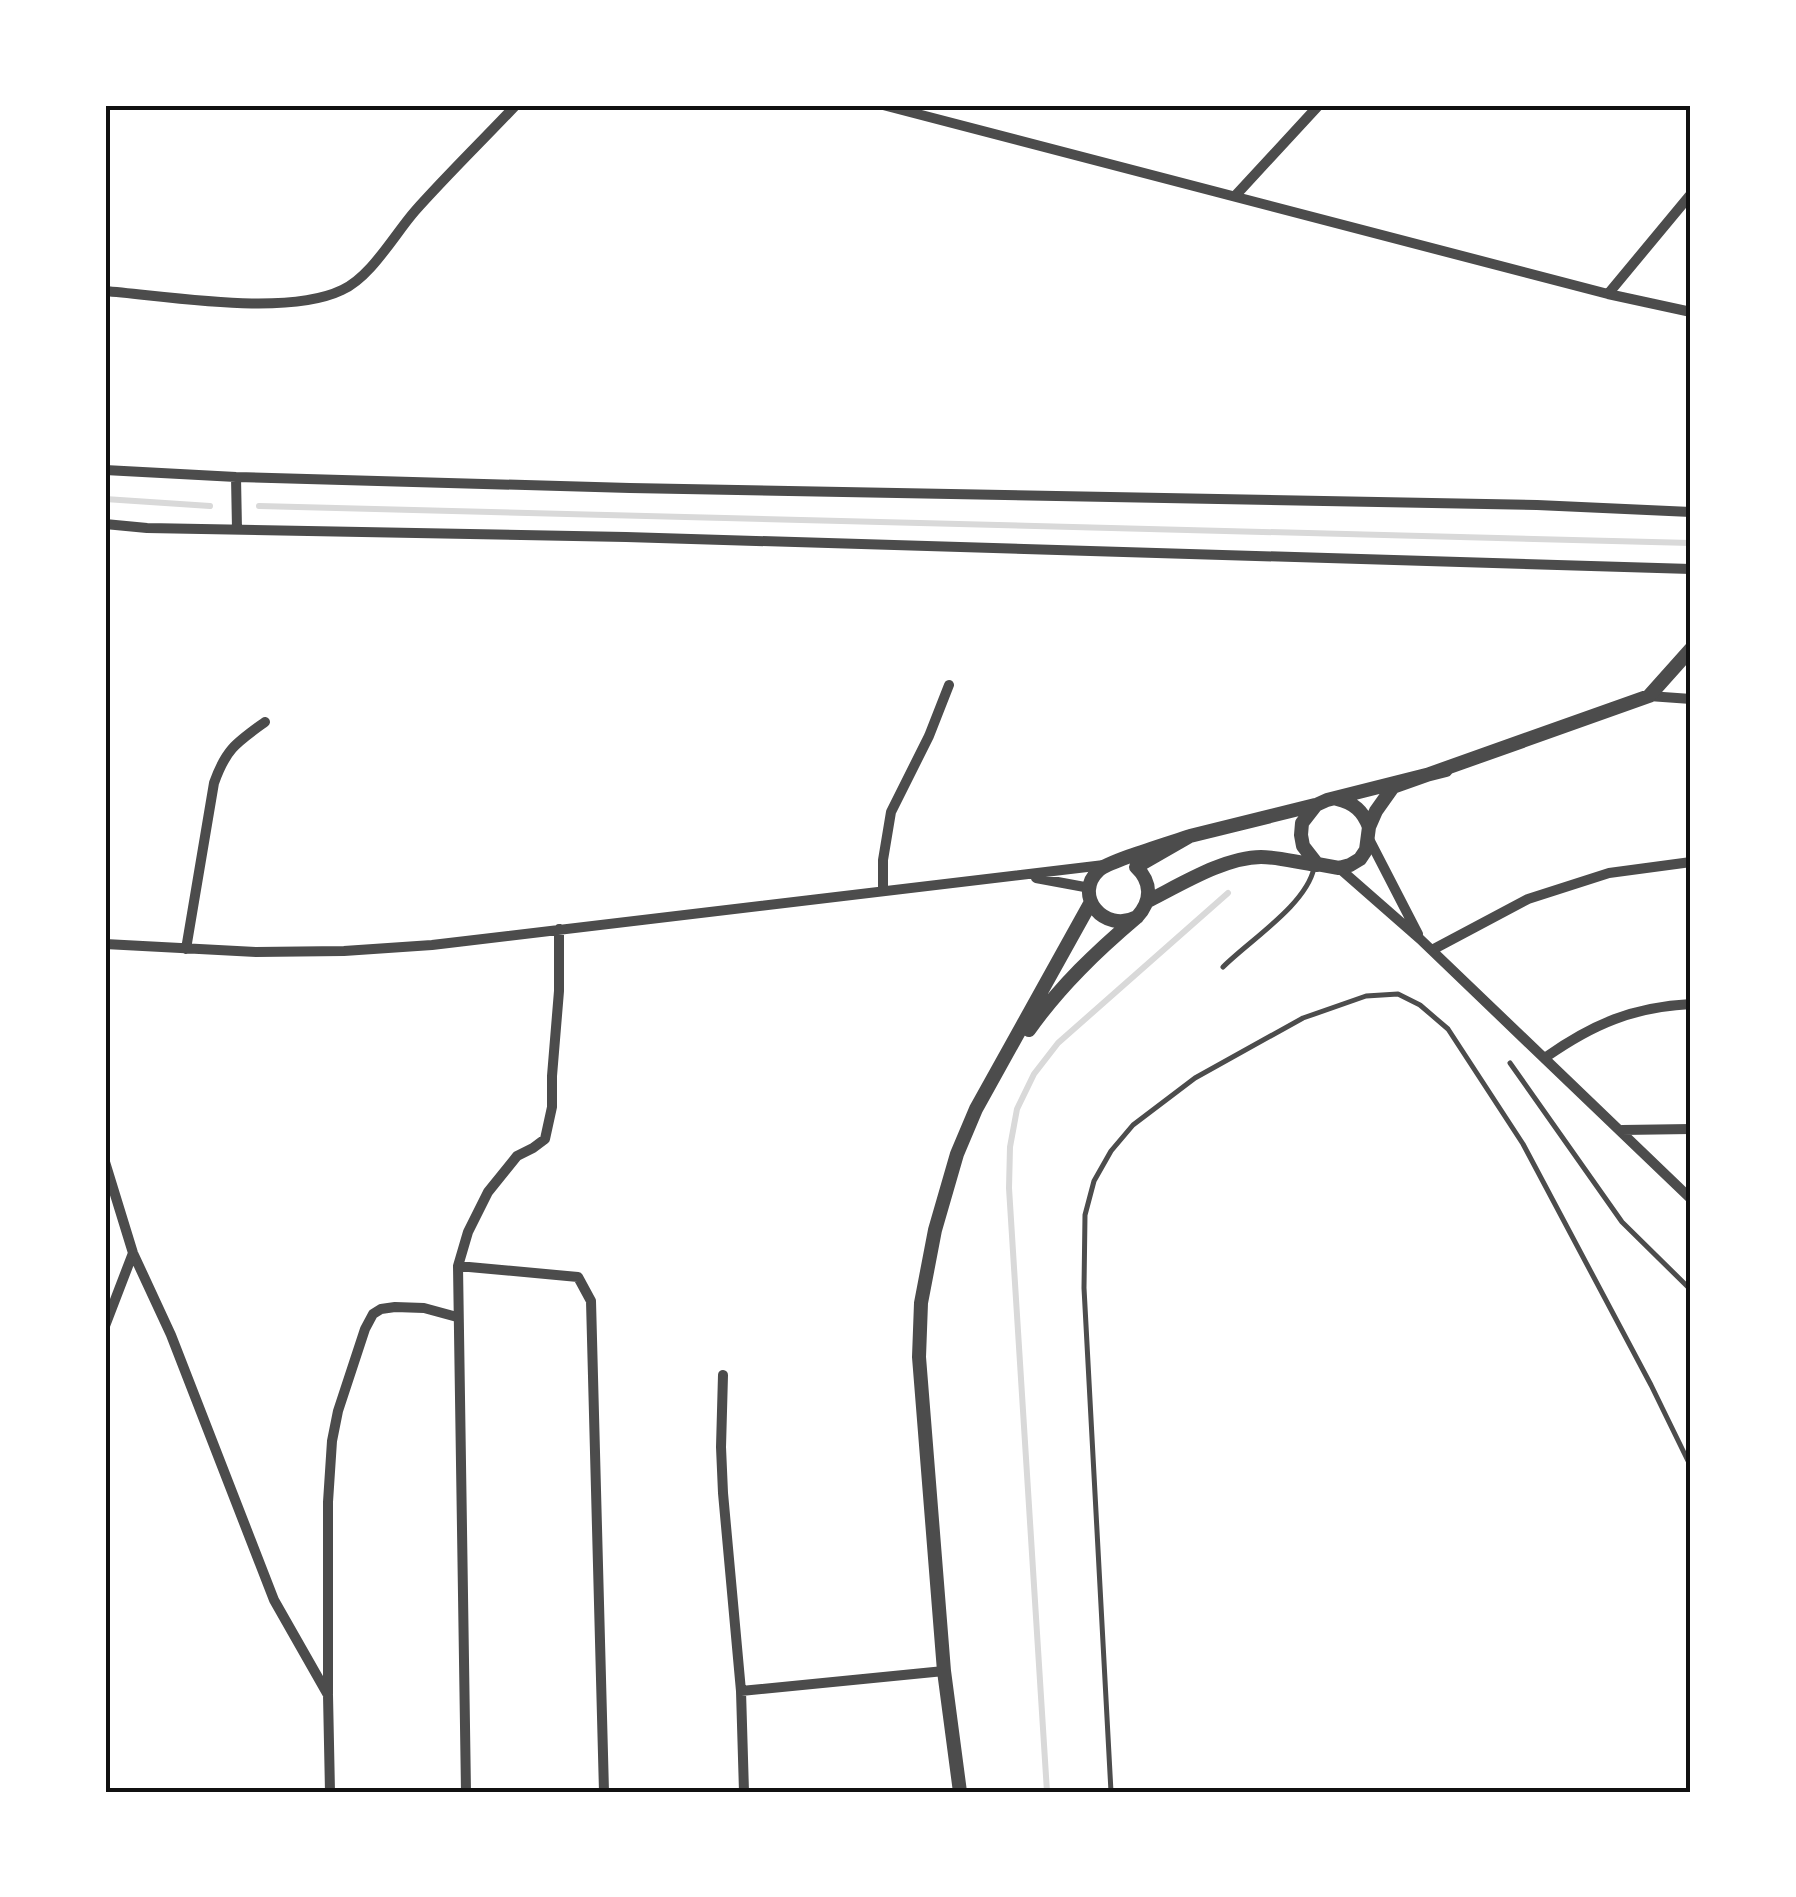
<svg xmlns="http://www.w3.org/2000/svg" width="1796" height="1897" font-family="'Titillium Web',sans-serif">
	<rect width="100%" height="100%" fill="#fff"/>
	<g fill="none" stroke-linecap="round" stroke-linejoin="round">
		<path stroke="#d9d9d9" stroke-width="6" d="M105,499l105,7
			M259,506l1432,37
			M1047,1792l-38,-604 1,-41 7,-38 17,-35 24,-31 170,-150"/>
		<path stroke="#4c4c4c" stroke-width="5" d="M1223,967c27,-27 83,-62 91,-99
			M1510,1063l112,159 69,68
			M1111,1792l-27,-504 1,-73 9,-34 17,-30 22,-26 62,-47 108,-60 63,-22 32,-2 22,11 28,24 75,115 128,241 40,82"/>
		<path stroke="#4c4c4c" stroke-width="10" d="M883,105l725,189 83,18
			M1235,196l84,-91
			M105,291c63,5 181,26 237,-1 29,-13 52,-55 73,-79 32,-36 68,-71 101,-106
			M1608,294l83,-100
			M105,470l131,7 394,11 907,17 154,7
			M236,477l1,52
			M105,524l42,4 479,9 1065,32
			M1649,696l42,3
			M1369,839l49,95
			M1339,868l81,71 271,260
			M1036,878l54,10
			M883,891v-31l8,-48 38,-76 20,-51
			M105,944l151,8 88,-1 88,-6 672,-80
			M186,949l28,-166c12,-34 22,-40 51,-61
			M1432,950l96,-51 81,-26 82,-11
			M1546,1057c47,-33 87,-50 145,-53
			M1622,1130l69,-1
			M105,1162l28,91 38,82 103,265 54,95 2,97
			M458,1266l120,11 13,24 13,491
			M105,1326l28,-73
			M723,1375l-2,72 2,46 18,198 3,101
			M741,1691l203,-20
			M328,1694v-192l4,-61 6,-30 27,-82 8,-15 8,-5 14,-2 29,1 33,9
			M466,1792l-8,-526 10,-34 20,-40 29,-36 16,-8 12,-9 7,-32v-31l7,-85v-62"/>
		<path stroke="#4c4c4c" stroke-width="14" d="M1446,770l-119,30 -11,5 -14,18 -1,12 2,11 14,18 22,4 11,-3 10,-6 6,-9 3,-23 7,-16 17,-24 256,-91 42,-47
			M1337,799c17,4 26,12 32,28
			M1190,836l125,-31
			M1148,901c32,-16 77,-44 113,-44 18,0 38,6 56,8
			M1029,1030c31,-44 68,-79 108,-113 15,-16 15,-35 -1,-50l54,-31c-17,6 -81,25 -91,34 -27,25 5,64 38,47
			M960,1792l-16,-121 -25,-314 2,-54 14,-73 22,-76 19,-45 115,-207"/>
	</g>
	<rect width="1796" height="1897" fill="none" stroke="#ffffff" stroke-width="215"/>
	<rect x="108" y="108" width="1580" height="1682" fill="none" stroke="#111" stroke-width="4"/>
</svg>
